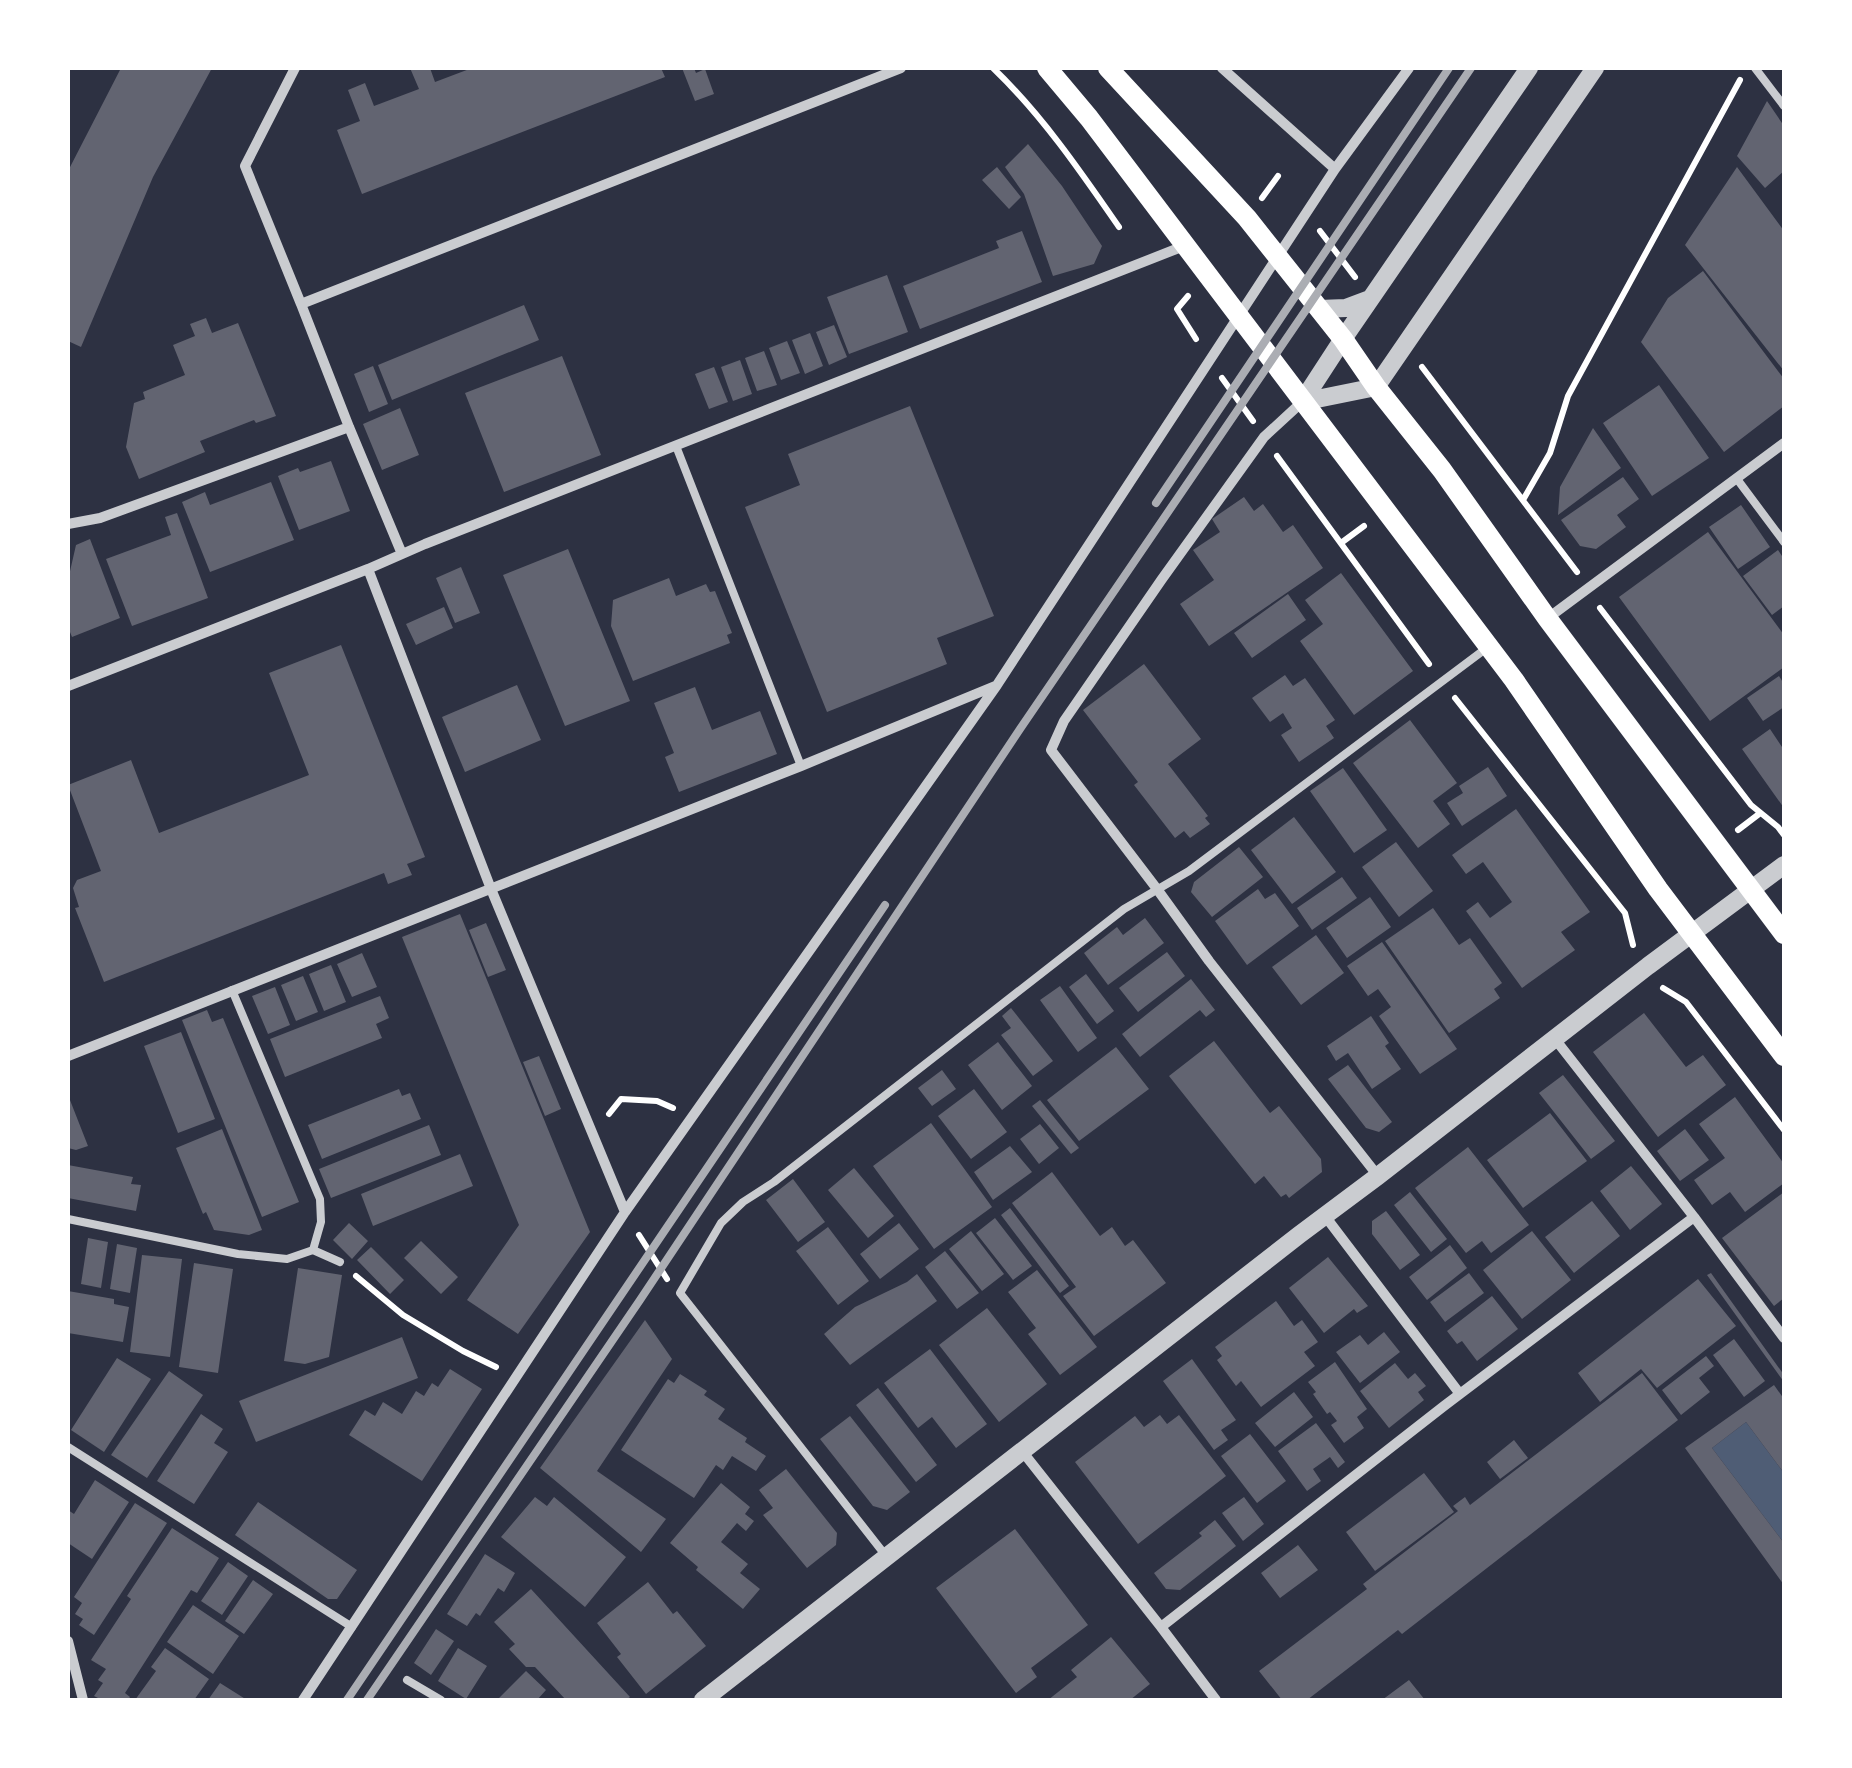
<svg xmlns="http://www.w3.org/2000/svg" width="1852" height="1768" font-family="Karla,sans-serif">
	<rect width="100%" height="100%" fill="#2d3142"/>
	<path fill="#4f5d75" d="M1746,1422l38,51v70l-72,-95z"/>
	<path fill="#626471" d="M121,68h91l-59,109 -72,170 -13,-6v-170z
		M410,68h20l5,14 37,-14h189l4,9 -303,117 -25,-64 23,-9 -12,-31 17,-7 9,23 45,-17z
		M682,68h12l2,5 9,-4 9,25 -19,7z
		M1767,101l17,25v45l-19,17 -28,-32z
		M1028,144l34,42 40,60 -8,18 -41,12 -29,-82 -19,-27z
		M997,167l24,30 -12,12 -27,-29z
		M1737,167l47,64v140l-99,-126z
		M1022,231l20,51 -122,47 -17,-43 96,-38 -3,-7z
		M1703,271l81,108v27l-60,46 -83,-110 27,-44z
		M887,275l21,57 -59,22 -22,-57z
		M524,305l15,35 -147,60 -14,-35z
		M206,318l6,15 26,-10 38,93 -20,7 -2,-3 -54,21 5,11 -66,27 -13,-32 8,-44 11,-4 -2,-7 42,-17 -12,-30 22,-9 -5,-12z
		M834,325l13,32 -18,8 -13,-33z
		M810,333l13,33 -18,8 -13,-34z
		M787,341l13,32 -19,7 -12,-32z
		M764,351l13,34 -20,6 -12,-33z
		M562,356l39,99 -97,37 -39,-99z
		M740,360l12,34 -19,7 -12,-34z
		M373,366l15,38 -19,8 -15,-38z
		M714,367l14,35 -19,7 -14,-35z
		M1659,385l50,73 -57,38 -49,-73z
		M910,406l84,210 -57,22 10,26 -120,48 -82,-205 55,-22 -12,-31z
		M400,408l19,47 -37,15 -19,-46z
		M1593,428l28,40 -63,47 2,-28z
		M331,461l19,50 -51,19 -21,-54 20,-8 2,4z
		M1623,477l16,22 -22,16 9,12 -30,22 -16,-3 -19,-26z
		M271,482l23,58 -84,32 -28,-70 23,-10 5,13z
		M1244,497l10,14 9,-7 20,28 10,-7 30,43 -114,78 -29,-42 34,-24 -21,-30 27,-18 -8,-13z
		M1741,505l29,42 -32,22 -29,-42z
		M177,513l31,85 -76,28 -26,-67 65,-24 -6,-18z
		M1708,532l76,103v32l-74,54 -91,-124z
		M90,539l30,79 -48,19 -4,-10v-47l8,-35z
		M568,549l62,152 -65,25 -62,-151z
		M1778,550l6,9v47l-12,9 -29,-39z
		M461,567l19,46 -25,10 -19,-45z
		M1341,573l72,98 -59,44 -54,-74 23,-17 -18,-24z
		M669,578l7,18 30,-12 4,8 5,-1 17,42 -5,2 3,8 -97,38 -22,-55 2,-26z
		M1288,594l18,26 -54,38 -18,-25z
		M444,607l9,21 -37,17 -10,-21z
		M341,645l84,212 -18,7 5,11 -24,9 -4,-11 -280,109 -29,-74 4,-1 -6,-19 4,-8 24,-9 -33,-86 63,-25 28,73 150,-58 -40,-102z
		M1144,664l57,75 -33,25 40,52 -3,2 5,6 -20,14 -6,-7 -9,7 -41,-53 4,-3 -55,-72z
		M1285,675l8,11 12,-8 30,42 -9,6 8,12 -35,24 -18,-27 11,-7 -9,-15 -13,9 -18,-24z
		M1779,676l5,8v23l-21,14 -16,-23z
		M517,685l24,55 -76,32 -23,-55z
		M695,687l17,43 48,-19 17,43 -98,38 -14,-35 9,-4 -20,-50z
		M1410,720l47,63 -24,18 17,23 -32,24 -65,-85z
		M1770,729l14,21v58l-42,-59z
		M1488,767l19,29 -45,30 -15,-23 16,-10 -4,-7z
		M1343,768l44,62 -33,23 -44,-62z
		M1516,809l74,103 -29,20 14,18 -53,38 -56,-77 12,-9 12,16 22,-16 -29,-40 -17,12 -14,-19z
		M1294,817l42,55 -44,32 -41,-54z
		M1396,842l37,49 -34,26 -37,-50z
		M1239,847l24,30 -51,40 -21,-25 3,-10z
		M1342,877l15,21 -45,32 -15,-22z
		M1258,889l7,10 10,-6 24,33 -52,39 -32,-44z
		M1370,897l21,30 -44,31 -21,-30z
		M1433,908l26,37 11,-7 32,45 -8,6 6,9 -51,35 -64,-92z
		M460,914l130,318 -72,102 -51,-34 52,-75 -117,-288z
		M1145,918l19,25 -56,42 -24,-32 33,-26 6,8z
		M486,923l20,47 -18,7 -19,-47z
		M1316,935l28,38 -43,32 -29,-38z
		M1382,942l75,107 -37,25 -41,-58 12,-9 -13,-18 -10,7 -21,-30z
		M1167,952l18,24 -47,36 -19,-24z
		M362,953l15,34 -25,10 -15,-33z
		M331,965l15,37 -22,9 -15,-37z
		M1086,974l28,37 -17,13 -28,-37z
		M303,976l15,36 -22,9 -15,-36z
		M1191,979l24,31 -9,7 -6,-7 -60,47 -18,-23z
		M1060,986l37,52 -19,14 -38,-52z
		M275,987l15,38 -22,9 -16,-38z
		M380,996l9,22 -13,6 6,14 -97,39 -15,-38z
		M1011,1008l42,53 -20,15 -32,-41 10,-7 -9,-12z
		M207,1010l5,12 11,-4 76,184 -37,15 -80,-197z
		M1644,1013l42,54 17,-12 23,30 -68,52 -65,-85z
		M1371,1016l18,27 -4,3 16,23 -29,20 -24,-36 -12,8 -9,-15z
		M181,1032l34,87 -37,14 -34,-87z
		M1214,1041l56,72 9,-7 42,53 1,13 -33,26 -3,-4 -5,3 -17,-21 -9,8 -86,-108z
		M998,1042l34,44 -30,24 -34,-45z
		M1116,1047l33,42 -70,52 -32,-41z
		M539,1056l22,53 -16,7 -22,-54z
		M1348,1065l44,57 -13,10 -13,-4 -38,-49z
		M942,1070l14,19 -24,17 -14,-18z
		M1563,1075l52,66 -24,18 -52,-66z
		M399,1089l3,7 8,-3 11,26 -99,40 -14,-34z
		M974,1089l33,43 -36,27 -33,-43z
		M68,1095l20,51 -12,4 -8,-2z
		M1735,1097l49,67v19l-39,29 -15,-20 -18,13 -18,-25 31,-22 -26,-34z
		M1040,1100l39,48 -8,6 -39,-48z
		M1550,1113l37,48 -64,47 -36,-48z
		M931,1123l61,84 -58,42 -61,-83z
		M1040,1124l19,24 -20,16 -19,-25z
		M429,1125l12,30 -110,43 -12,-29z
		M222,1129l40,101 -13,5 -35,-5 -8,-18 -3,2 -27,-66z
		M1685,1129l24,31 -29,21 -23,-30z
		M1010,1146l22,26 -39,28 -19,-28z
		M1468,1147l61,78 -38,28 -9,-12 -16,12 -51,-65z
		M460,1154l13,32 -100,40 -12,-32z
		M68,1165l65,12 -2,7 10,1 -5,26 -68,-13z
		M1631,1166l31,38 -32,26 -30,-39z
		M854,1168l40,48 -26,22 -40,-48z
		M1052,1172l48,64 12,-9 13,19 8,-6 33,43 -72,53 -31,-40 13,-9 -64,-84z
		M793,1179l32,43 -27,20 -32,-42z
		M1410,1192l37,47 -16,13 -37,-47z
		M1784,1192v106l-10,8 -52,-68z
		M1592,1201l28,35 -46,37 -29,-36z
		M1010,1208l59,78 -9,7 -59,-78z
		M1386,1211l34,44 -20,15 -28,-36v-13z
		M995,1218l37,48 -19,14 -37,-47z
		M349,1223l19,18 -16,18 -19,-19z
		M899,1223l20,26 -39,30 -20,-25z
		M828,1227l41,54 -31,24 -42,-54z
		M971,1231l33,43 -22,17 -33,-42z
		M1532,1231l39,49 -49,39 -39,-49z
		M88,1238l20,4 -7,46 -20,-4z
		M421,1241l37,36 -17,17 -37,-36z
		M117,1244l20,4 -7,45 -20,-4z
		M1450,1245l17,23 -40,32 -18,-23z
		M371,1247l33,33 -14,14 -33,-34z
		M945,1251l34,42 -22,16 -32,-42z
		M142,1255l40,4 -12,98 -40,-5z
		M1328,1257l40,49 -11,7 -3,-4 -30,24 -35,-45z
		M194,1263l39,6 -15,104 -39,-6z
		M298,1268l44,7 -13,82 -24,7 -21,-3z
		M1037,1270l60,77 -37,28 -32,-41 8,-6 -28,-36z
		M1469,1273l15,20 -39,29 -15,-20z
		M1711,1273l73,102v7l-77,-107z
		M917,1274l20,27 -87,64 -26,-31 31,-27 52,-25z
		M1698,1279l38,47 -79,62 -16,-19 -41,33 -22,-29z
		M68,1291l46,8v5l15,3 -6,35 -55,-9z
		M1492,1296l26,33 -41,32 -15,-20 -5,3 -10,-13z
		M1276,1301l18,25 8,-6 16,22 -14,10 11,14 -54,41 -20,-26 -5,5 -19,-26 5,-4 -7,-9z
		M987,1308l60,76 -48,38 -60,-77z
		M645,1320l27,39 -75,112 69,48 -25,33 -101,-84z
		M1384,1332l16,20 -40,31 -24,-31 24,-17 8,10z
		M402,1337l16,41 -162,64 -17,-41z
		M1734,1339l31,42 -21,16 -31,-42z
		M930,1349l57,75 -31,24 -24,-31 -14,11 -34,-45z
		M1706,1356l8,10 -15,12 11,14 -29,23 -19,-25z
		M117,1358l34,21 -47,73 -33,-22z
		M1192,1359l44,61 -15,10 7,10 -14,10 -51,-69z
		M1335,1362l32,47 -10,8 7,11 -20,15 -13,-18 6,-4 -7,-9 -3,2 -14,-20 3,-2 -8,-10z
		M1395,1363l13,16 7,-6 11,13 -8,6 6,8 -35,28 -29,-37z
		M450,1369l32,20 -60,92 -73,-46 16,-25 10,6 8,-14 19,12 14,-23 8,5 8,-13 6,4z
		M169,1371l34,24 -56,83 -36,-23z
		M1642,1373l36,47 -276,214 -4,-4 -91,70h-25l-23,-29 108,-82 -4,-5 95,-73 -5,-5 12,-9 5,8z
		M680,1374l27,17 -3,4 21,14 -7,10 29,19 -2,4 21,14 -10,15 -24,-15 -9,14 -7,-5 -22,33 -73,-48 47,-71 6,4z
		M1774,1385l10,14v74l-38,-51 -34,26 72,95v42l-99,-137z
		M878,1388l59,77 -21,17 -60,-77z
		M1294,1392l19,25 -38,30 -20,-24z
		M201,1414l22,15 -9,14 14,9 -34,52 -37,-23z
		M1160,1415l7,9 12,-9 47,61 -88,68 -63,-82 60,-46 9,11z
		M850,1416l60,76 -23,18 -14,-4 -53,-67z
		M1316,1423l29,39 -7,6 -8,-11 -17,12 8,12 -14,10 -29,-40z
		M1250,1434l36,47 -29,22 -36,-47z
		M1514,1440l14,18 -28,21 -13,-17z
		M786,1469l51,64 -1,12 -29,23 -44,-53 10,-7 -14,-18z
		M1424,1473l30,39 -79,59 -29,-39z
		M95,1480l34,22 -37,57 -24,-16v-33l6,4z
		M721,1483l29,24 -5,7 9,7 -8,10 -9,-8 -16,19 27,22 -8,9 20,16 -17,20 -47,-39 2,-3 -28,-24z
		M535,1497l12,9 7,-9 72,60 -41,50 -84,-70z
		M1244,1497l20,27 -21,17 -21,-28z
		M258,1502l99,68 -20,29h-9l-93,-64z
		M135,1503l32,20 -73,112 -15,-10 4,-6 -8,-5 7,-11 -8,-6z
		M1215,1520l21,26 -56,44 -14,-1 -12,-16 48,-37 -3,-3z
		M172,1528l47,30 -22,35 -6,-3 -66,103 5,4 -2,3h-26l-8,-4 9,-13 -5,-3 8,-11 -15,-9 40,-61 -4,-3z
		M1015,1529l73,96 -57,43 6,9 -21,16 -80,-105z
		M1298,1545l20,25 -38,28 -19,-25z
		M485,1554l30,19 -11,19 -6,-4 -18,28 -4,-3 -9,13 -20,-12z
		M228,1562l20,14 -26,39 -21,-14z
		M253,1580l20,14 -29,40 -19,-13z
		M648,1582l25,32 4,-3 29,35 -60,48 -29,-37 4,-3 -24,-31z
		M531,1589l99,108 -4,3h-60l-31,-33h-9l-17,-18 6,-5 -21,-22z
		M193,1605l46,31 -26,38 -46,-32z
		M436,1629l18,12 -23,34 -17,-12z
		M1111,1637l39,47 -20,16h-82l29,-23 -6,-7z
		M165,1648l44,31 -15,21h-59l21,-29 -5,-4z
		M458,1648l29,18 -21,33 -28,-18z
		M526,1671l20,19 -9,10h-40z
		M1409,1680l16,20h-43z
		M220,1683l27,17h-39z"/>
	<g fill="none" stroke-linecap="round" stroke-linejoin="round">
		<path stroke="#fff" stroke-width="6" d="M993,68c49,47 88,104 126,159
			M1262,198l16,-22
			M1320,231l35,46
			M1188,296l-11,13 19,30
			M1422,367l155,205
			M1222,378l31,43
			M1277,456l152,208
			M1523,500l27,-47 18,-57 172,-316
			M1341,543l23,-17
			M1600,608l151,197 27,22 6,8
			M1455,698l170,215 8,32
			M1738,830l21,-16
			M1663,988l23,14 98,128
			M609,1114l12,-15 36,2 16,7
			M639,1235l28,44
			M356,1276l47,39 60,36 33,16"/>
		<path stroke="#caccd0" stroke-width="8" d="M1755,68l29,38
			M676,446l125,320
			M1737,479l47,63
			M232,990l88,209 1,23 -8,28
			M68,1219l170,35 49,5 26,-9 27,12
			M68,1447l284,180
			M886,1556l-206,-263 41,-70 22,-21 31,-20 350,-273 65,-38 299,-224
			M407,1680l34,20"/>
		<path stroke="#caccd0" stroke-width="10" d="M295,68l-50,98 56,138
			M1222,68l113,101
			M1302,402l-38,35 -102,142 -98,142 -13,29 106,139 52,72 169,215
			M68,524l32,-6 249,-91
			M402,554l-53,-127 -48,-123 600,-236
			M368,569l123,320 134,323
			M1548,618l236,-175
			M68,686l300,-117 57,-25 759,-298
			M1555,1039l139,178 90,121
			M68,1056l733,-290 194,-80
			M1325,1216l135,178
			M1022,1451l139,176 55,73
			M1161,1627l283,-221 250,-189
			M68,1641l15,59
			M303,1700l322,-488 372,-527 338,-516 74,-101"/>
		<path stroke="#caccd0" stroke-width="18" d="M1319,309l27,-1 24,-9
			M1302,402l74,-15 219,-319
			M1302,402l41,-63 186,-271
			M703,1700l596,-465 79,-59 270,-210 136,-101"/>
		<path stroke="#fff" stroke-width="20" d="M1047,68l42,50 425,562 144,209 126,167
			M1108,68l139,150 96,121 33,48 66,83 105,148 237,316"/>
		<path stroke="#abadb3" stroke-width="8" d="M1156,503l293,-435
			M347,1700l538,-795
			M367,1700l273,-400 380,-571 451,-661"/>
	</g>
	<rect width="1852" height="1768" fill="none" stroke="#ffffff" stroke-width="140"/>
</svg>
